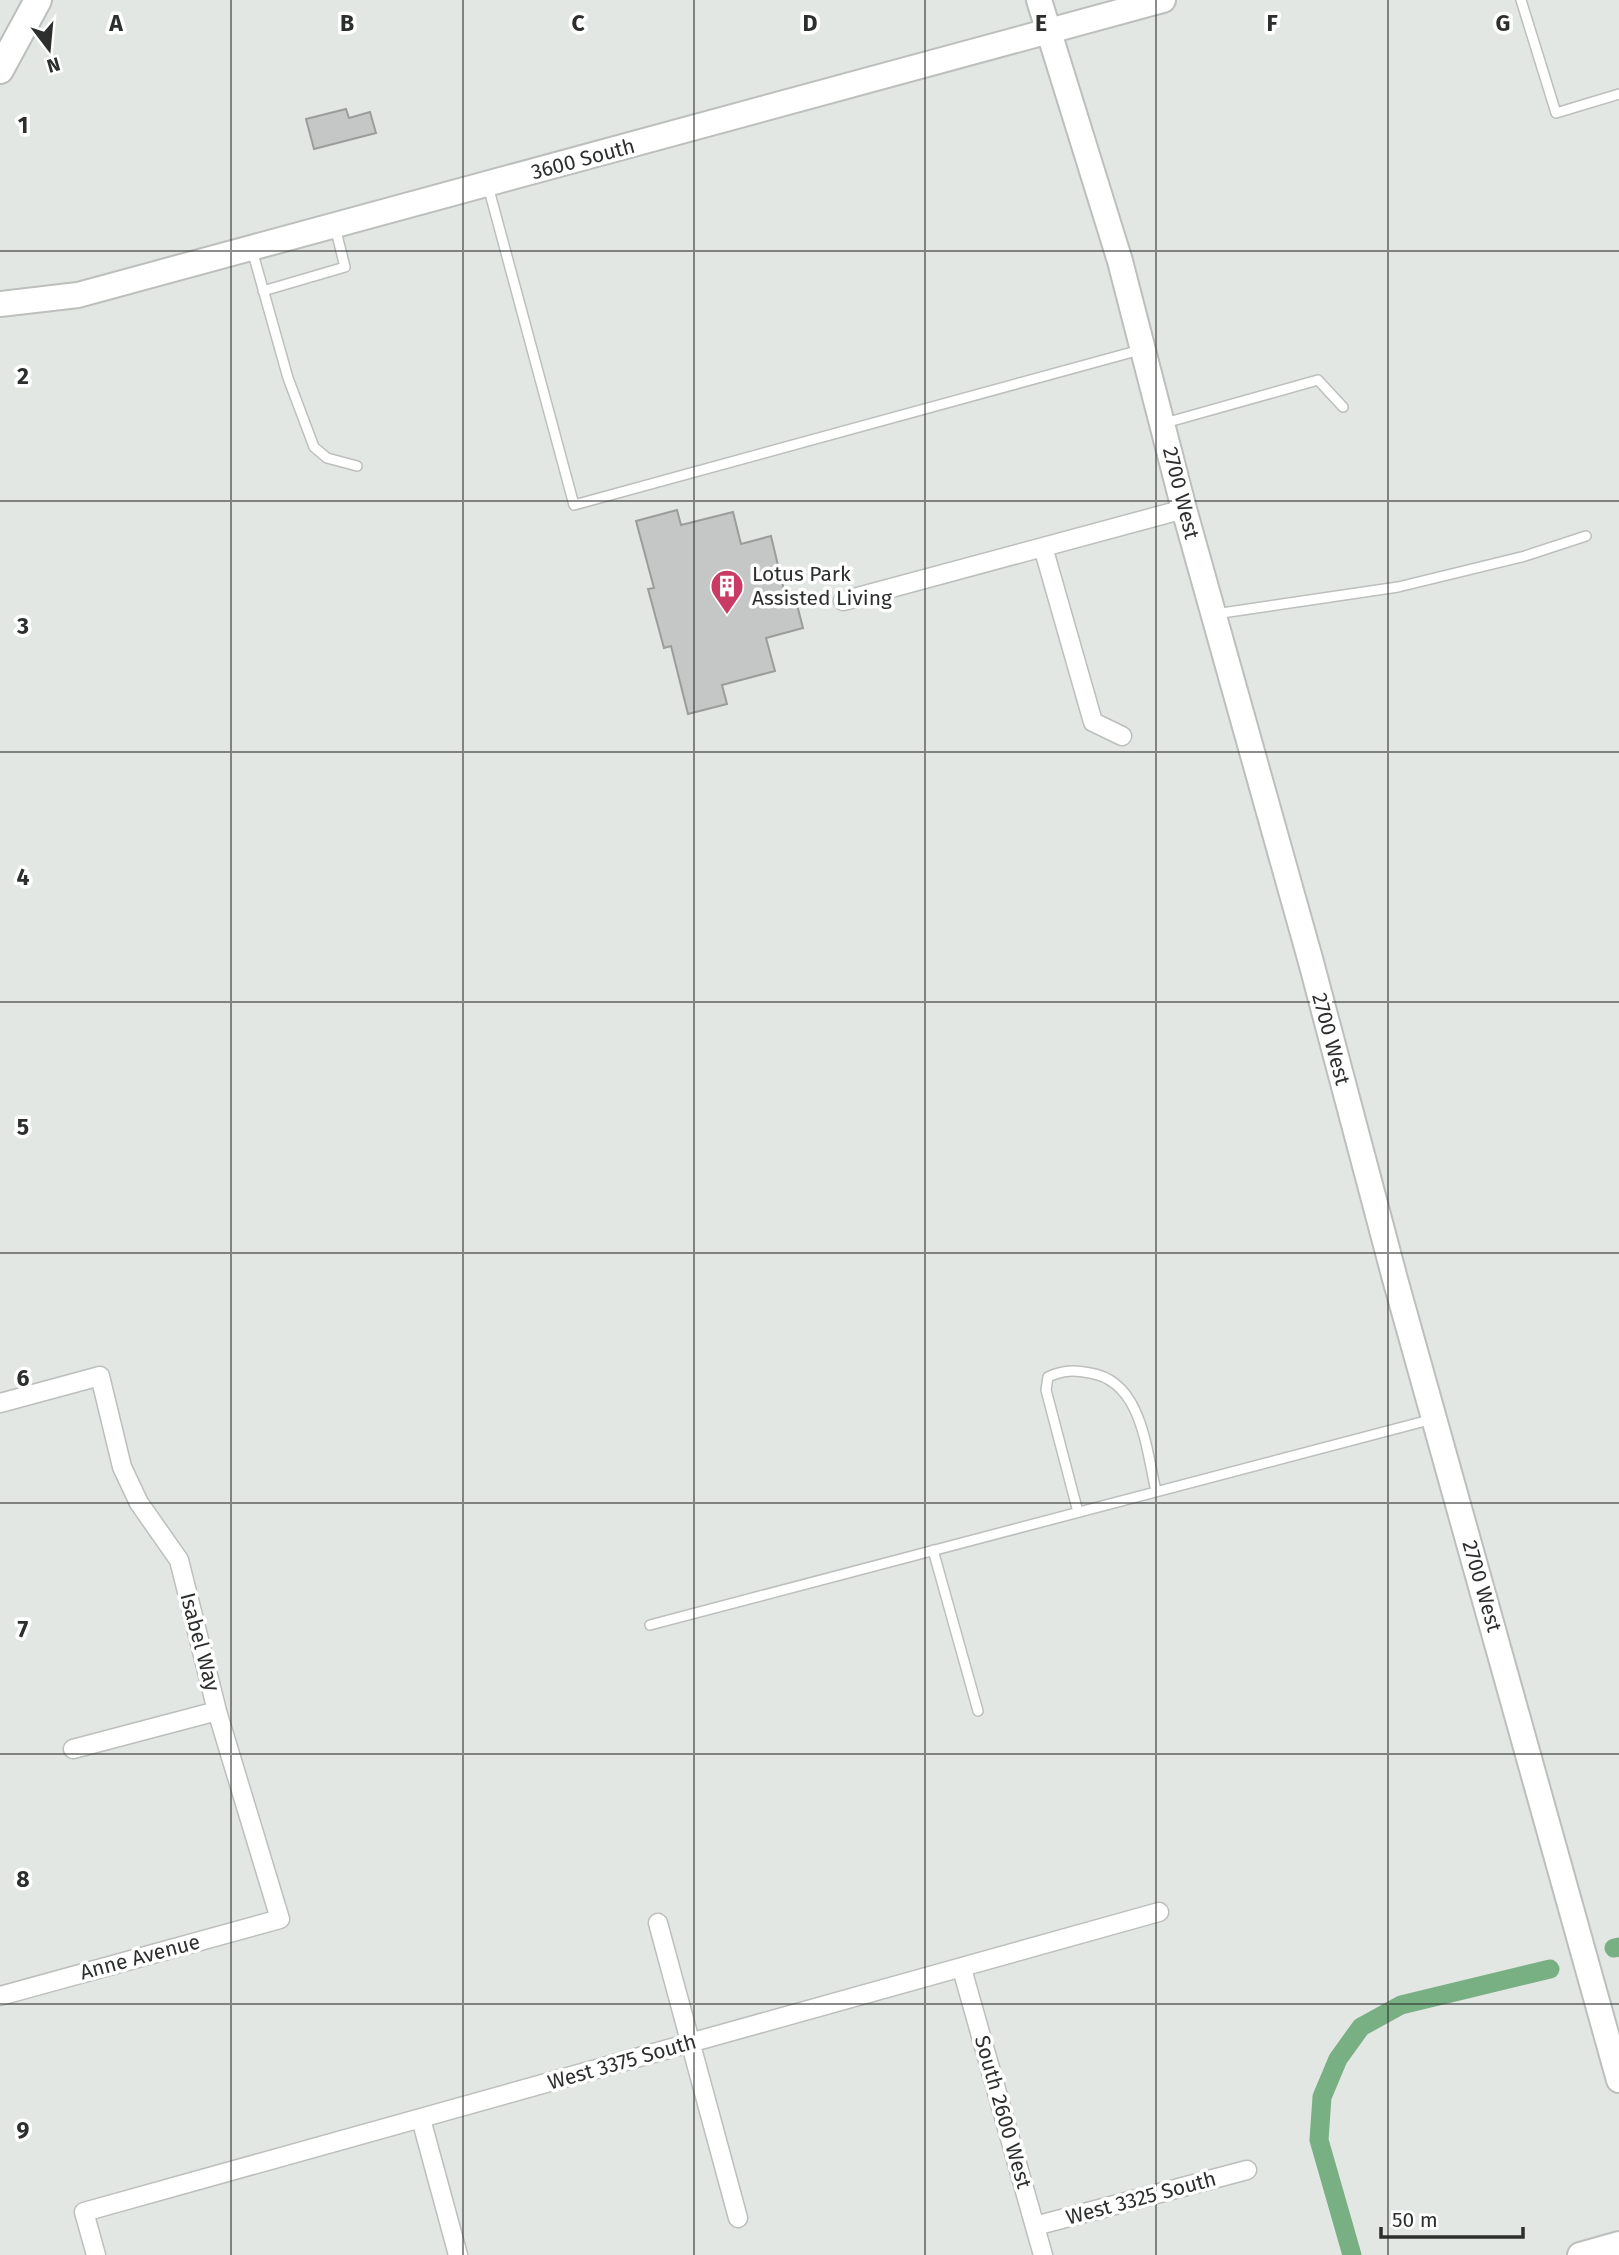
<svg xmlns="http://www.w3.org/2000/svg" width="1619" height="2255" font-family="'Fira Sans',sans-serif">
	<rect width="100%" height="100%" fill="#e3e7e4"/>
	<g fill="none" stroke-linecap="round" stroke-linejoin="round">
		<path stroke="#78af83" stroke-width="19" d="M1614,1948l5,-1
			M1352,2255l-33,-115 3,-43 16,-38 23,-32 40,-22 149,-36"/>
	</g>
	<path fill="#c4c7c5" stroke="#9a9d9b" stroke-width="2" d="M346,109l3,9 21,-6 6,21 -62,16 -8,-30z
		M677,510l4,15 52,-13 8,32 30,-8 16,67 9,-2 7,27 -37,10 9,33 -53,14 5,19 -39,10 -17,-68 -7,2 -16,-59 6,-1 -18,-67z"/>
	<g fill="none" stroke-linecap="round" stroke-linejoin="round">
		<defs>
			<path id="lane" d="M1521,0l35,113 63,-19
				M488,186l86,319 566,-155
				M252,250l36,128 26,69 13,11 30,8
				M263,291l82,-24 -10,-40
				M1165,423l153,-43 25,27
				M1215,614l183,-27 127,-31 61,-20
				M1078,1512l-32,-122 2,-13c15,-7 26,-7 42,-4 52,8 56,76 66,118
				M933,1550l45,161
				M650,1625l783,-206"/>
			<path id="street" d="M1043,547l50,175 29,14
				M843,601l341,-92
				M0,1403l100,-27 22,91 17,36 40,57 38,151 63,208 -280,77
				M73,1749l144,-38
				M658,1923l80,295
				M962,1969l81,286
				M421,2119l37,136
				M1035,2226l212,-56
				M96,2255l-12,-43 1075,-300"/>
			<path id="secondary" d="M1039,0l81,261 64,248 127,453 84,317 224,801
				M0,304l78,-9 1085,-295
				M1580,2255l39,-11"/>
			<path id="primary" d="M0,70l38,-70"/>
		</defs>
		<use href="#lane" stroke="#bcbfbc" stroke-width="12"/>
		<use href="#street" stroke="#bcbfbc" stroke-width="21"/>
		<use href="#secondary" stroke="#bcbfbc" stroke-width="28"/>
		<use href="#primary" stroke="#bcbfbc" stroke-width="30"/>
		<use href="#lane" stroke="#fff" stroke-width="9"/>
		<use href="#street" stroke="#fff" stroke-width="18"/>
		<use href="#secondary" stroke="#fff" stroke-width="24"/>
		<use href="#primary" stroke="#fff" stroke-width="26"/>
	</g>
	<path fill="none" stroke="#2d2f2e" stroke-width="2" stroke-opacity="0.55" d="M231,0v2255M463,0v2255M694,0v2255M925,0v2255M1156,0v2255M1388,0v2255M0,251h1619M0,501h1619M0,752h1619M0,1002h1619M0,1253h1619M0,1503h1619M0,1754h1619M0,2004h1619"/>
	<defs>
		<symbol id="building-pin" viewBox="-11 -11 22 30"><path d="M0 17L-7.5 6A9.5 9.5 0 1 1 7.5 6Z" fill="#c93a64" stroke="#fff"/><path d="M-4-6H4V6H1V3H-1V6H-4ZM-2.5-4.3h1.7v1.8h-1.7ZM.8-4.3h1.7v1.8H.8ZM-2.5-1h1.7V.8h-1.7ZM.8-1h1.7V.8H.8Z" fill="#fff"/></symbol>
	</defs>
	<g fill-rule="evenodd">
		<use href="#building-pin" x="708" y="567" width="38" height="52"/>
	</g>
	<g text-anchor="middle" stroke-width="7" stroke-linejoin="round" paint-order="stroke">
		<g font-size="21" fill="#2d2f2e" stroke="#fff">
			<text transform="translate(583 159) rotate(-15)" y="7">3600 South</text>
			<text transform="translate(1181 493) rotate(76)" y="7">2700 West</text>
			<text transform="translate(1331 1039) rotate(75)" y="7">2700 West</text>
			<text transform="translate(1482 1586) rotate(74)" y="7">2700 West</text>
			<text transform="translate(200 1642) rotate(75)" y="7">Isabel Way</text>
			<text transform="translate(140 1957) rotate(-15)" y="7">Anne Avenue</text>
			<text transform="translate(622 2062) rotate(-16)" y="7">West 3375 South</text>
			<text transform="translate(1003 2112) rotate(74)" y="7">South 2600 West</text>
			<text transform="translate(1141 2198) rotate(-15)" y="7">West 3325 South</text>
		</g>
		<g font-size="21" fill="#2d2f2e" stroke="#fff" text-anchor="start">
			<text x="752" y="581">Lotus Park<tspan x="752" dy="24">Assisted Living</tspan></text>
		</g>
	</g>
	<g font-size="23" text-anchor="middle" font-weight="bold" fill="#2d2f2e" stroke="#fff" stroke-width="7" stroke-linejoin="round" paint-order="stroke">
		<text x="116" y="31">A</text>
		<text x="347" y="31">B</text>
		<text x="578" y="31">C</text>
		<text x="810" y="31">D</text>
		<text x="1041" y="31">E</text>
		<text x="1272" y="31">F</text>
		<text x="1503" y="31">G</text>
		<text x="23" y="133">1</text>
		<text x="23" y="384">2</text>
		<text x="23" y="634">3</text>
		<text x="23" y="885">4</text>
		<text x="23" y="1135">5</text>
		<text x="23" y="1386">6</text>
		<text x="23" y="1637">7</text>
		<text x="23" y="1887">8</text>
		<text x="23" y="2138">9</text>
	</g>
	<g transform="translate(49 49) rotate(164)" stroke="#ffffff" stroke-width="5" paint-order="stroke">
	<path d="M0-5L12 26L0 18L-12 26Z" fill="#2d2f2e"/>
	<text y="-10" font-size="19" font-weight="bold" text-anchor="middle" fill="#2d2f2e">N</text>
	</g>
	<path d="M1381 2227v10h142v-10" fill="none" stroke="#2d2f2e" stroke-width="3.5"/>
	<text x="1392" y="2227" font-size="21" fill="#2d2f2e" stroke="#ffffff" stroke-width="5" paint-order="stroke">50 m</text>
</svg>
